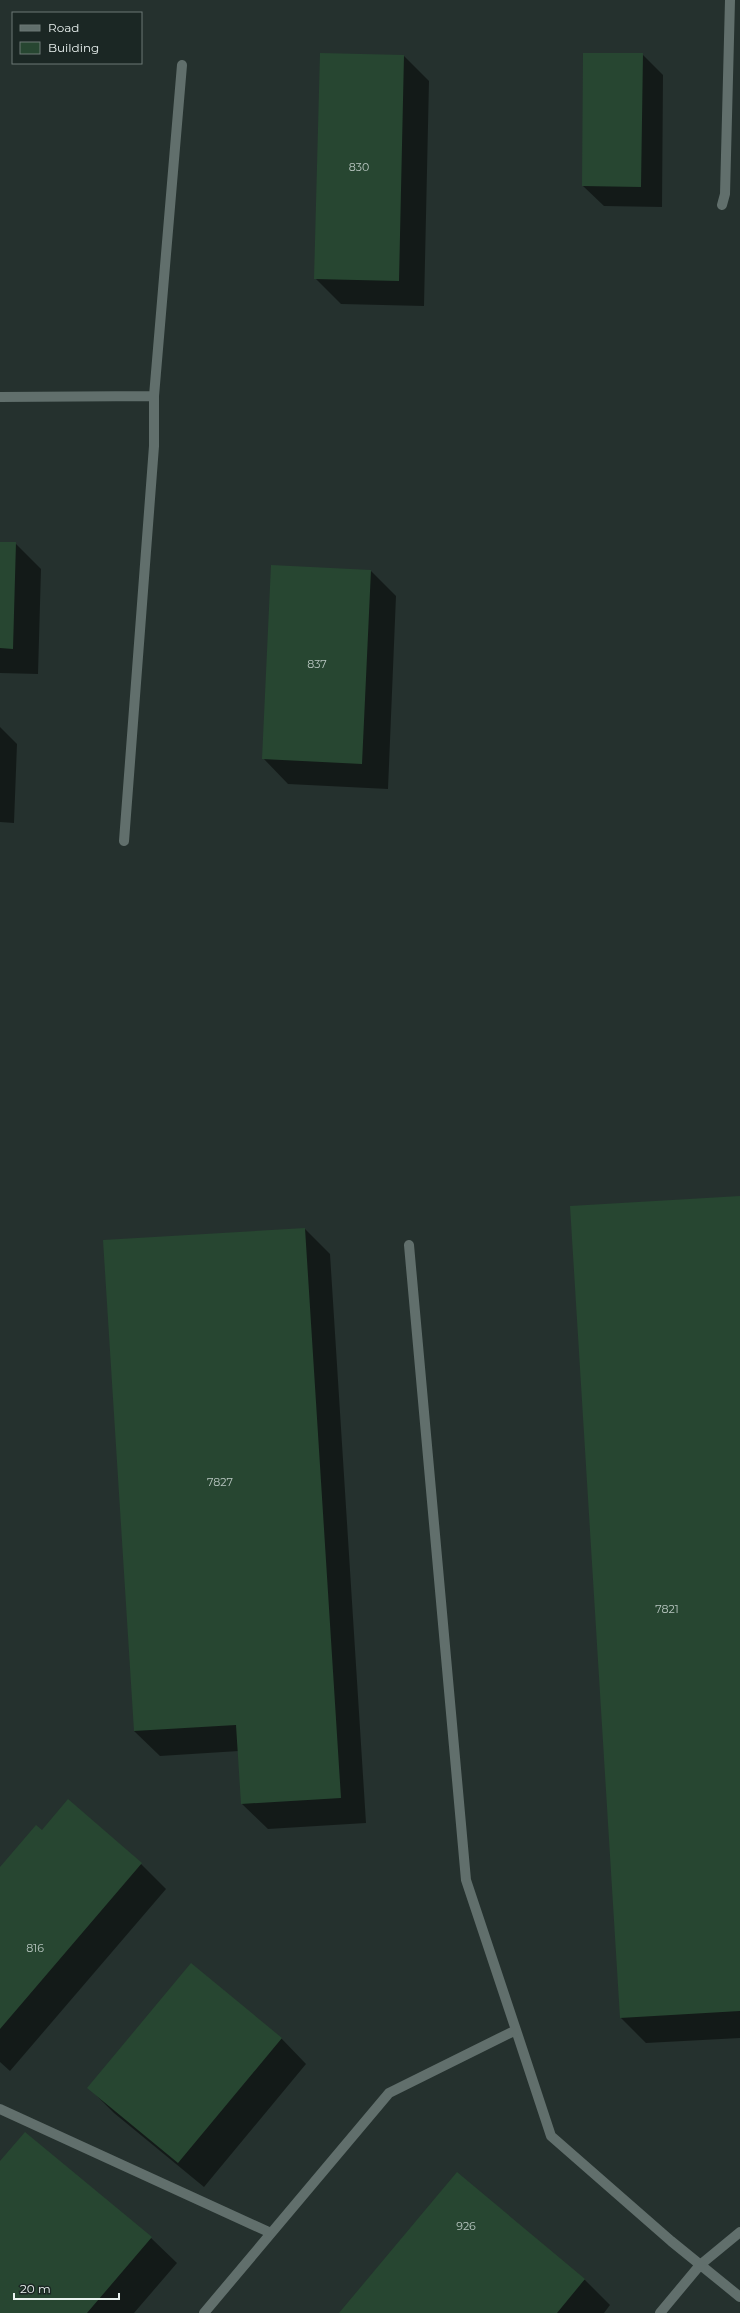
<svg xmlns="http://www.w3.org/2000/svg" width="740" height="2313" font-family="Montserrat,sans-serif">
	<rect width="100%" height="100%" fill="#25312e"/>
	<path fill="#0007" d="M642,54l21,21 -1,132 -58,-1 -21,-20z
		M404,56l25,25 -5,225 -83,-2 -26,-26z
		M0,543h15l26,26 -3,105 -38,-1z
		M371,571l25,25 -8,193 -100,-5 -25,-26z
		M0,727l17,17 -3,79 -14,-1z
		M740,1197v841l-94,5 -25,-25z
		M305,1229l25,25 36,569 -98,6 -26,-25 -3,-53 -79,5 -26,-25z
		M42,1831l99,33 25,25 -156,182 -10,-9v-194z
		M281,2038l25,26 -102,123 -90,-74 -25,-25z
		M25,2133l126,105 26,25 -43,50h-134v-150z
		M457,2174l128,106 25,25 -6,8h-263z"/>
	<path fill="#274631" d="M320,53l84,2 -5,226 -85,-2z
		M583,53h60l-2,134 -59,-1z
		M0,542h16l-3,107 -13,-1z
		M271,565l100,5 -9,194 -100,-5z
		M740,1196v815l-120,7 -50,-812z
		M305,1228l36,570 -100,6 -5,-79 -102,6 -31,-491z
		M68,1799l74,64 -142,166v-162l36,-42 6,5z
		M191,1963l91,75 -104,125 -91,-75z
		M25,2132l127,105 -65,76h-87v-152z
		M457,2172l128,107 -28,34h-218z"/>
	<g fill="none" stroke-linecap="round" stroke-linejoin="round">
		<path stroke="#616f6c" stroke-width="10" d="M722,205l3,-11 5,-194
			M0,397l154,-1
			M124,841l30,-395v-50l28,-331
			M409,1245l57,635 50,150
			M0,2109l271,124
			M204,2313l185,-220 127,-63 35,106 120,105 69,56
			M660,2313l40,-48 40,-33"/>
	</g>
	<g text-anchor="middle" stroke-width="3" stroke-linejoin="round" paint-order="stroke">
		<g font-size="11" fill="#b8c6c0">
			<text x="359" y="171">830</text>
			<text x="317" y="668">837</text>
			<text x="220" y="1486">7827</text>
			<text x="667" y="1613">7821</text>
			<text x="35" y="1952">816</text>
			<text x="466" y="2230">926</text>
		</g>
	</g>
	<rect x="12" y="12" width="130" height="52" fill="#1b2724" stroke="#6d7875"/>
	<rect x="20" y="25" width="20" height="6" fill="#616f6c" stroke="#6d7875"/>
	<text x="48" y="32" font-size="12" fill="#e9f1ef">Road</text>
	<rect x="20" y="42" width="20" height="12" fill="#274631" stroke="#6d7875"/>
	<text x="48" y="52" font-size="12" fill="#e9f1ef">Building</text>
	<path d="M14 2293v6h105v-6" fill="none" stroke="#e9f1ef" stroke-width="2"/>
	<text x="20" y="2293" font-size="12" fill="#e9f1ef" stroke="#1b2724" stroke-width="3" paint-order="stroke">20 m</text>
</svg>
